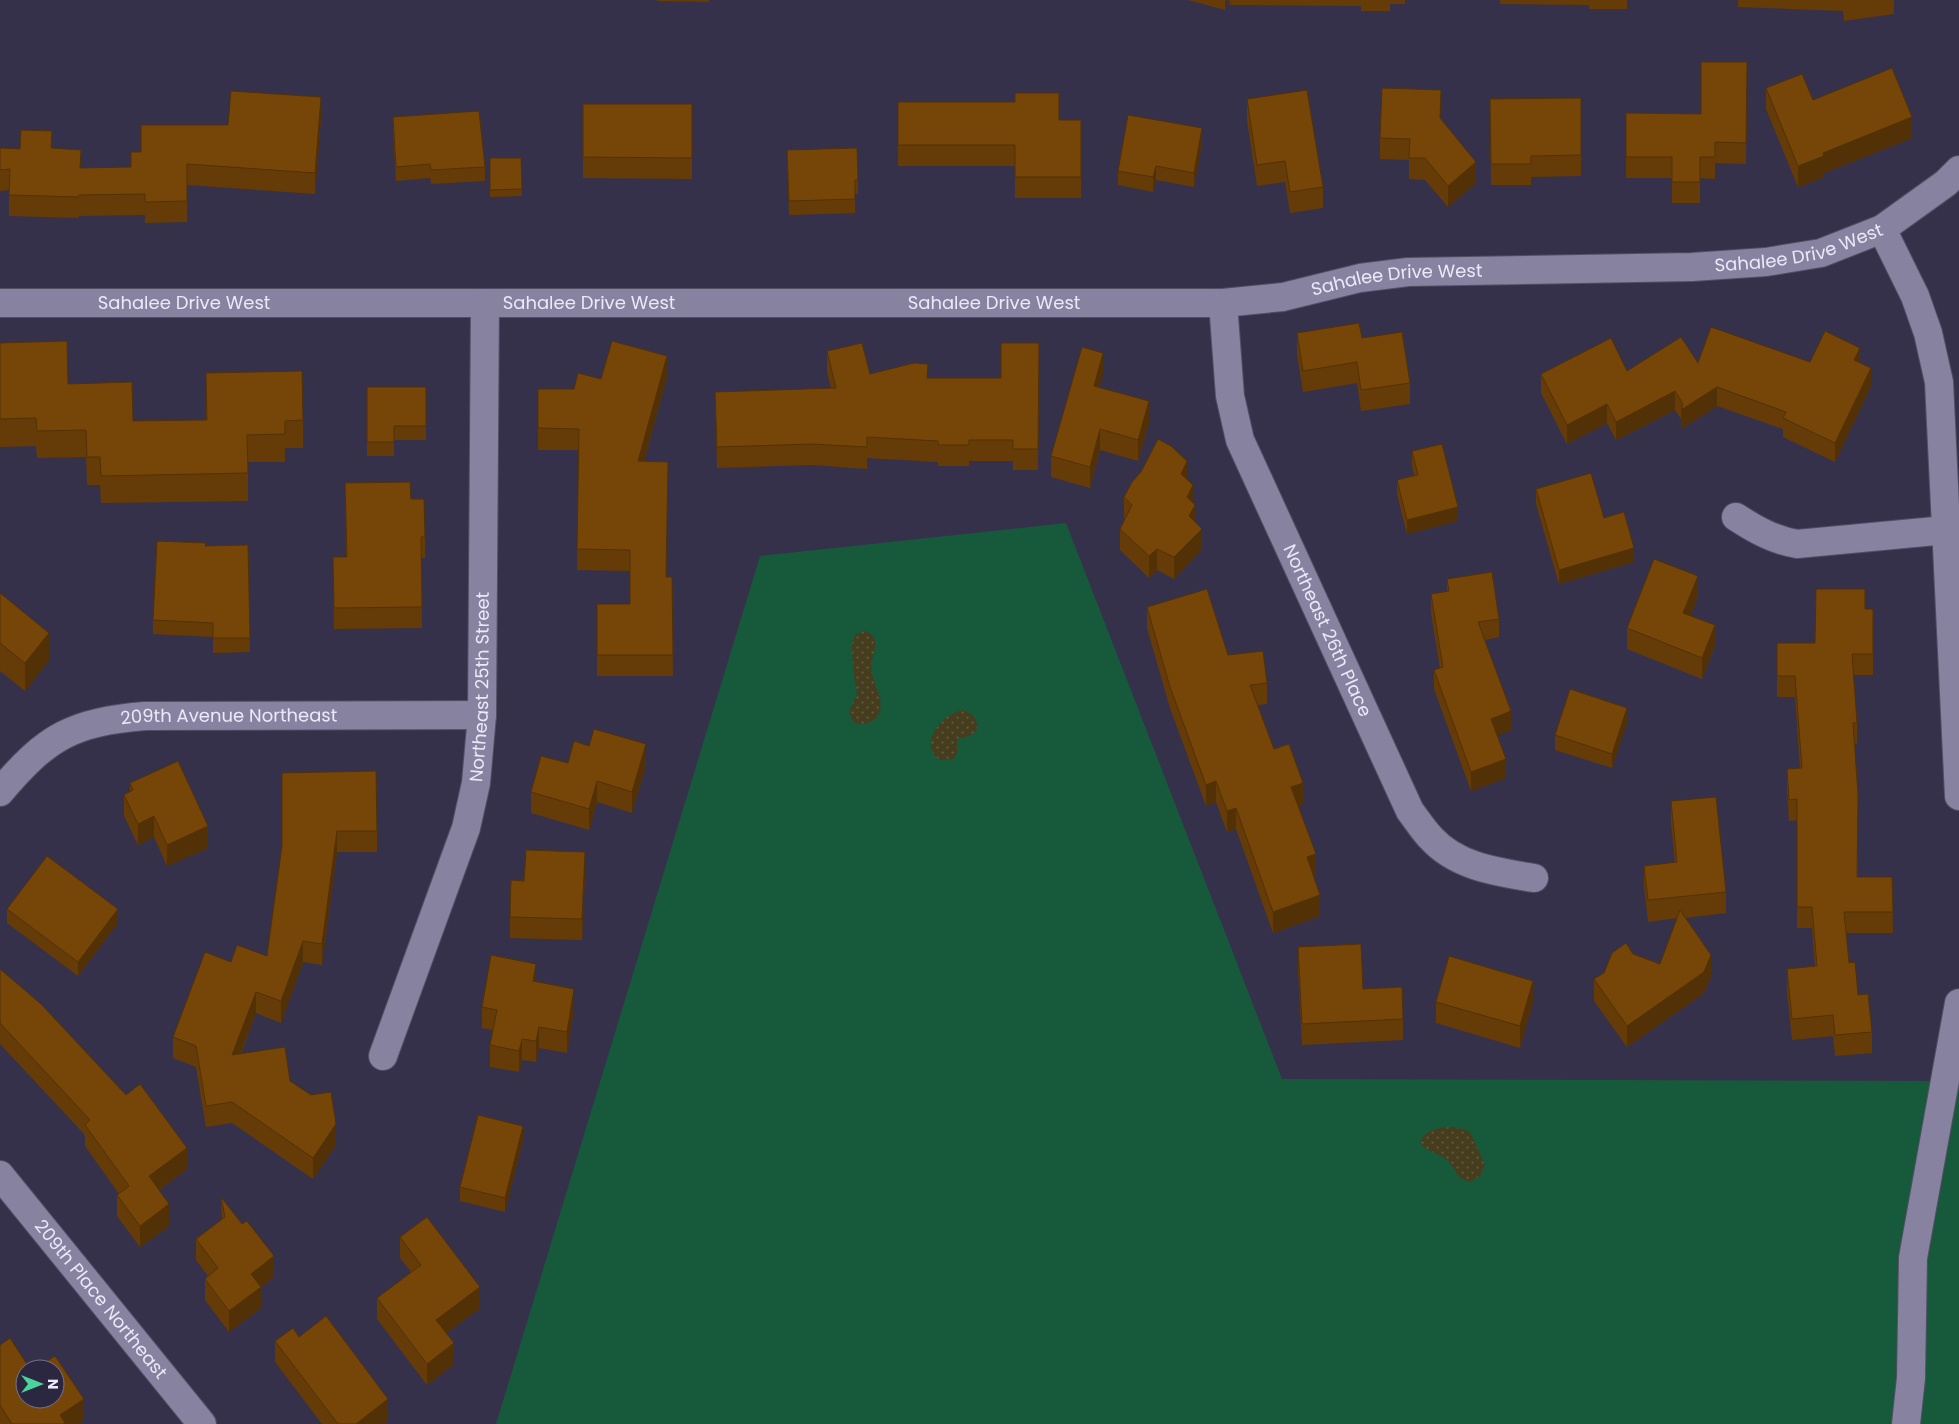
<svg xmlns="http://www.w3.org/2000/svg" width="1959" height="1424" font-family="Poppins,sans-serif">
	<defs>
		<pattern id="sand-dots" width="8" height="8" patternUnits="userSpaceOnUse" patternTransform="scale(1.25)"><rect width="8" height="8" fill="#453d1d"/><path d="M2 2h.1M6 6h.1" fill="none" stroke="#60593f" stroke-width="1.8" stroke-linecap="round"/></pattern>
	</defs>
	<rect width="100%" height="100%" fill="#36314b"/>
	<path fill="#16593b" d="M1066,523l216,556 677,2v343h-1463l264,-868z"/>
	<path fill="url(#sand-dots)" d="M866,631c19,9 2,26 6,41 1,9 6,17 8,26 4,18 -9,30 -26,25l-5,-11 8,-18 -4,-26 -1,-23 3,-11z
		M963,710c10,4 15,8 14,20l-7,6 -13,3v13l-3,7 -14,1c-23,-15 2,-47 23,-50z
		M1453,1127l16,4c7,11 10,22 16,33l-5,12 -10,6c-14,-4 -14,-13 -23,-22 -8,-7 -21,-8 -27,-18 7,-14 19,-14 33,-15z"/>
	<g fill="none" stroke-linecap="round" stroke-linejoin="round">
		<defs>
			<g id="street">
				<path d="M1882,229l33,67 13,37 11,49 20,414"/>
				<path id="s1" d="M0,303h1223l60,-6 77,-19 48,-6 284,-5 74,-5 55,-9 61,-24 64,-46 13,-13"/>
				<path id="s2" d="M1223,303l7,93 10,44 170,371c7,9 13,19 21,27 26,29 67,34 103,40"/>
				<path d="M1736,517c20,13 38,23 61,27l149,-14"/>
				<path id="s3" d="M0,792c47,-56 73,-70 145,-76l337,-1"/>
				<path id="s4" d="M383,1056l83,-228 10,-45 6,-68 3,-412"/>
				<path id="s5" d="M0,1175l202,249"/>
				<path d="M1906,1424l5,-46 2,-120 46,-255"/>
			</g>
		</defs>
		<use href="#street" stroke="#534e64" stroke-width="30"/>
		<use href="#street" stroke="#8782a0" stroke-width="28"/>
	</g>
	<path fill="#653c08" d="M657,0h52v2l-52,-1z
		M1188,0h39l-2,10z
		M1229,0h176v4h-15v7h-29v-5l-131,-1z
		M1500,0h127v9h-38v-4l-89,-1z
		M1738,0h156v14l-50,7 -1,-10 -105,-4z
		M1747,62l-1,102 -31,-1v16l-15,-1v25h-28v-25h-46v-65l75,1z
		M1766,88l47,12 99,38 -88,35v4l-26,10 -32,-78z
		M1581,98v78l-50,1v8h-40l-1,-86z
		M1247,99l76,88v21l-33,5 -5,-31 -28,4 -10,-66z
		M898,102l161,18h22v78h-66v-32h-117z
		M583,104h109v75l-109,-1z
		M393,117l92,50v14l-54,3 -1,-6 -34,3 -3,-50z
		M321,118l-6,76 -128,-9v37l-42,1v-8l-66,1v2l-70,-2v-26l-9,1v-43l20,1 32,-1 29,20 50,-1 10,-15 87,-27z
		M1440,119l36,64 -28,24 -23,-27 -16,-1v-19l-29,-1v-21z
		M1202,143l-8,44 -38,-7 -3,12 -35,-7v-14z
		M787,150l71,30v14h-3v19l-66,2z
		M490,158h31l1,38 -32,1z
		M1297,333l65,5 48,45v21l-49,7 -4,-28 -54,9 -6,-38z
		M0,343l68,41 65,37 73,-1v-47l97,47v28h-18v14h-37v39l-147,2 -1,-18h-13l-1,-28 -49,1 -1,-12 -36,1z
		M1039,343l-1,127h-25v-9h-44v5h-31v-4l-71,-4v11l-55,-4 -95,3 -2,-76 116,-4 -4,-16v-21l43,23 58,4h73z
		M1810,362h50l11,24 -36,76 -52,-25v-8l-66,-23 -36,23v-10l-6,-9 -59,30 -9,-17 -40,21 -26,-51v-19l86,-3 71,-8z
		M1103,374l-4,14 50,35 -11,38 -38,-11 -10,38 -39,-11v-21z
		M667,377l-23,85 22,115h6l1,99h-76v-72h33v-33l-53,-1 2,-120h-41v-61h36l27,-10z
		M367,387h59v53h-32v16h-27z
		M1412,451l46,70 -51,13 -10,-40v-14l17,-5 -2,-9z
		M1187,479l6,24 2,19 7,28 -28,29 -17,-9 -8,8 -29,-28v-21l5,-10 -1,-1v-21z
		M345,483l66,16 14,38v21h-4l1,70 -88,1 -1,-72h13z
		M1536,489l68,29 30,44 -75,22 -23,-80z
		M248,545l2,107 -37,1v-16l-60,-3v-14l53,-74z
		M1447,579l52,40v18l-14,3 26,90 -14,5 9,43 -35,13 -37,-102v-19l6,-2 -9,-55v-19l16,-2z
		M0,593l49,67 -24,31 -25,-20z
		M1698,597l-8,18 25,31 -13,33 -75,-30v-21z
		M1147,607l81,48 39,28v21l-9,1 16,44 29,55 -5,2 18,69 -3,1 7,40 -47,17 -37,-104 -9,3 -11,-30 -10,4 -36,-98 -23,-80z
		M1865,609h8v66h-20l4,48v21h-3l4,133h34l1,56h-47l3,30 9,32 14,37v21l-37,3 -2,-20 -41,4 -5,-50v-21l28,-3 -3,-38h-15v-108l-8,1 -2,-31v-21l13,-1 -5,-71h-18v-54h38z
		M1627,722l-15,46 -57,-18v-15z
		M589,746l57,19 -14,48 -35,-11 -8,28 -58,-17v-21z
		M282,773l95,58v21h-40l-15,113 -19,-3 -22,61 -25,-10 -15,41 49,27 46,64 -23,34 -81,-56 -26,4 -10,-60 -23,-9v-21l58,-75 36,-6 15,-109z
		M130,783l78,65 -41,18 -13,-29 -16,8 -14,-29v-21l6,-3z
		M1671,801l55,91v21l-41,5 26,58 -7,17 -77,54 -33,-46v-22l39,-25 27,10 17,-46 -29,4 -4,-35v-21l31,-4 -4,-39z
		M585,873l-3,67 -72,-2v-21l14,-36z
		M7,909l111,14 -40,53 -71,-53z
		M1298,947l65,42 40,30v21l-101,5 -4,-77z
		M0,969l187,200 -28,21 10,36 -29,21 -23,-31v-21l2,-1 -34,-48v-11l-85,-91z
		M536,982l38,28 -7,43 -28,-5 -3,14 -14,-2 -3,12 -29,-5v-22l3,-15 -11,-2v-21z
		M1436,1002h97l-13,46 -84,-25z
		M523,1140l-18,72 -45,-11v-14z
		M221,1197l53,80 -13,10v21l-32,24 -24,-32v-21l3,-3 -12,-16v-21l26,-19z
		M400,1237l80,71 -34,25 8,31 -27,21 -50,-66v-21l34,-26 -11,-14z
		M299,1337l89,83 -5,4h-61l-47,-62v-21z
		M0,1345l25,24 59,51 -6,4h-78z"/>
	<path fill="#533106" d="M1225,0h2l-2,10z
		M321,97v21l-6,76v-21z
		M1912,117v21l-88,35v4l-26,10v-21l25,-13z
		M1202,128v15l-8,44v-14z
		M1476,162v21l-28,24v-21z
		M1156,166v14l-3,12v-15z
		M1860,348v19l-6,-7z
		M1103,353v21l-9,33v-21z
		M667,356v21l-29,106v-22z
		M1871,368v18l-36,76v-19z
		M1717,387v19l-36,23v-19z
		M1675,391v19l-59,30v-18z
		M1149,401v22l-11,38v-21z
		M1607,404v19l-40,21v-19z
		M1100,429v21l-10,38v-21z
		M1187,461v21l-6,-8z
		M1193,485v21l-6,-9z
		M1195,505v21l-6,-10z
		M1458,507v14l-51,13v-14z
		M1202,529v21l-28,29v-22z
		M1634,548v14l-75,22v-14z
		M1157,549v21l-8,8v-22z
		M1698,576v21l-15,37v-21z
		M1715,625v21l-13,33v-21z
		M49,633v27l-24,31v-28z
		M1627,708v14l-15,46v-14z
		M1511,711v19l-20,8v-19z
		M646,744v21l-14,48v-21z
		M1506,759v19l-35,13v-19z
		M597,781v21l-8,28v-21z
		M1216,781v21l-10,4v-21z
		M1303,783v21l-12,4v-21z
		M1236,808v21l-9,3v-21z
		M154,816v21l-16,8v-21z
		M208,826v22l-41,18v-21z
		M337,831v21l-15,113v-21z
		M585,852v21l-3,67v-21z
		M1316,854v21l-9,3v-21z
		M1320,895v21l-47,17v-21z
		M118,909v14l-40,53v-14z
		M303,941v21l-22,61v-22z
		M1711,955v21l-7,17 -77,54v-21z
		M536,964v21l-3,-4z
		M1533,981v21l-13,46v-22z
		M574,989v21l-7,43v-21z
		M256,992v21l-24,63v-21z
		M539,1027v21l-3,14v-21z
		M522,1039v21l-3,12v-21z
		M336,1124v21l-23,34v-21z
		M523,1126v14l-18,72v-14z
		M187,1148v21l-38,28v-21z
		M169,1204v22l-29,21v-21z
		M274,1256v21l-13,10v21l-32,24v-21l22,-37z
		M480,1287v21l-44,33v-21z
		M454,1343v21l-27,21v-21z
		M84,1399v21l-6,4h-18v-9z
		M388,1399v21l-5,4h-27z"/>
	<path fill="#764609" stroke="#533106" d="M1701,62h46l-1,81 -31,-1v15h-15v25h-28v-25h-46v-44l75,1z
		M1892,68l20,49 -89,36 1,3 -26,10 -32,-78 36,-14 11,26z
		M1382,88l59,2 -1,28 36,44 -28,24 -23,-28h-16l1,-19 -30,-1z
		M1307,90l16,97 -33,5 -5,-31 -28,4 -10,-66z
		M231,91l90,6 -6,76 -128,-9v37l-42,1v-8l-66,1v2l-70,-2 1,-26 -10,1v-22l20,1 1,-19 31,1 -1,17 30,2 -1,18 51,-1v-15h10v-27h87z
		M1015,93h44v27h22v57h-66v-32h-117v-43h117z
		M1581,98v57l-50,1v8h-40l-1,-65z
		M583,104h109v54l-109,-1z
		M479,111l6,56 -54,3 -1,-6 -34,3 -3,-50z
		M1128,115l74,13 -8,45 -38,-7 -3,11 -35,-6z
		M857,148l1,32h-3v19l-66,2 -2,-51z
		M490,158h31l1,31 -32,1z
		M1359,323l3,15 40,-6 8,51 -49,7 -4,-28 -54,9 -6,-38z
		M1711,327l99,35 15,-31 35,17 -6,12 17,8 -36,75 -52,-25 3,-6 -69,-25 -36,23 2,-6 -8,-13 -59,31 -9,-18 -40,21 -26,-51 70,-36 16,33 54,-34 17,26z
		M67,341l1,43 64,-2 1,39 74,-1 -1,-47 96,-2 1,49 -18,1v13l-38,1 1,38 -147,3 -1,-19h-13l-1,-27 -49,1 -1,-13 -36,1v-76z
		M612,341l55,15 -29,105 30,1 -2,115h6l1,78h-76v-51h33v-54l-53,-1 2,-120 -41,-1v-39h36l4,-16 23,6z
		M862,343l8,31 44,-11 14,1 -1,14h74v-35h38l-1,106h-25v-9h-44v5h-31v-4l-71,-4v10l-55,-3 -95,3 -2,-55 121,-4 -9,-37z
		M1082,347l21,6 -9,33 55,15 -11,39 -38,-11 -10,38 -39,-11z
		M367,387h59v39h-32v16h-27z
		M1158,439l13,7 16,15 -6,13 12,11 -6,12 8,8 -6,11 13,13 -28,28 -17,-8 -8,7 -29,-27 12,-24 -8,-8 8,-15 9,-10z
		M1442,444l16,63 -51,13 -10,-40 21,-5 -6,-24z
		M1591,473l13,45 20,-6 10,36 -75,22 -23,-81z
		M410,482l1,17h13l1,38h-4l1,70 -88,1 -1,-51h14l-2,-74z
		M157,541l49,2 -1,3 43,-1 2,93h-37v-15l-60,-3z
		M1654,559l44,17 -15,37 32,12 -13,33 -75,-30z
		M1492,572l7,47 -21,3 33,89 -20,8 15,40 -35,13 -37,-102 9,-3 -12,-73 18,-3 -2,-12z
		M1207,589l21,66 35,-4 4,32 -17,2 24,64 15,-5 14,39 -12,4 25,67 -9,3 13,38 -47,17 -37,-104 -9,3 -11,-30 -10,4 -36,-98 -23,-80z
		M1816,589h49v20h8v45h-21l5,69h-4l5,71 -1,83h35l1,35h-49l5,51 6,-1 3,33 10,-1 4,38 -37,3 -2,-20 -41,4 -5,-50 30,-3 -5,-59h-15v-108l-8,1 -2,-31 15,-1 -7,-92h-18v-33h38z
		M0,593l49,40 -24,30 -25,-20z
		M1570,689l57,19 -15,46 -57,-19z
		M594,729l52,15 -14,48 -35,-11 -8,28 -58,-17 10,-36 27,7 6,-22 15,5z
		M178,761l30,65 -41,19 -13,-29 -16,8 -14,-29 9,-5 -3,-7z
		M376,771l1,60h-40l-15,113 -19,-3 -22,60 -25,-9 -24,63 53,-8 5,34 21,14 20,-3 5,32 -23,34 -81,-56 -26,4 -10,-60 -23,-9 32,-85 26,10 6,-17 30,11 15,-110v-73z
		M1716,797l10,95 -78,8 -4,-34 33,-4 -6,-61z
		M526,850l59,2 -3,67 -72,-2 1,-37 13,1z
		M47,856l71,53 -40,53 -71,-53z
		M1680,910l31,45 -7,17 -77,54 -33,-47 10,-6 8,-20 14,-10 7,11 27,10z
		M1361,944l2,45 39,-2 1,32 -101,5 -4,-77z
		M491,955l45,9 -3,17 41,8 -7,43 -28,-5 -3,14 -14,-2 -3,12 -29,-6 7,-35 -15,-3z
		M1449,956l84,25 -13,45 -84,-24z
		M0,969l41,35 85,91 14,-11 47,64 -38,28 20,28 -29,22 -23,-31 12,-9 -44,-61 5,-5 -90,-97z
		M478,1115l45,11 -18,72 -45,-11z
		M221,1197l21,27 5,-3 27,35 -23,18 10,13 -32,24 -24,-32 13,-11 -22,-29 29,-22z
		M427,1217l53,70 -44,33 18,23 -27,21 -50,-66 44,-33 -21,-28z
		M326,1316l62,83 -32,25h-18l-63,-83 18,-13 6,9z
		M10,1338l20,31h-5v30h30v-30h-20l20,-13 29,43 -24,16 5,8 -2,1h-51l-12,-19v-60z"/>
	<g text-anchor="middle" stroke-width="5" stroke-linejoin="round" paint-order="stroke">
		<g font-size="18" fill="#eae8f9" stroke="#2c2740">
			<text dy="6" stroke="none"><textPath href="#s1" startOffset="1804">Sahalee Drive West</textPath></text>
			<text dy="6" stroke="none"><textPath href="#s1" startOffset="1399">Sahalee Drive West</textPath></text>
			<text dy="6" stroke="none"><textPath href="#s1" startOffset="184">Sahalee Drive West</textPath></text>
			<text dy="6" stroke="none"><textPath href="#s1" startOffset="589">Sahalee Drive West</textPath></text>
			<text dy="6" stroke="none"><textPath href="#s1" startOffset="994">Sahalee Drive West</textPath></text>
			<text dy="6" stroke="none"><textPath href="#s2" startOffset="348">Northeast 26th Place</textPath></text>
			<text dy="6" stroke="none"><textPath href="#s4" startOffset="385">Northeast 25th Street</textPath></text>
			<text dy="6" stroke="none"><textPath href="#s3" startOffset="254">209th Avenue Northeast</textPath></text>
			<text dy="6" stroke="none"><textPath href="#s5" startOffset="160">209th Place Northeast</textPath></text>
		</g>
	</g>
	<g transform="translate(40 1384) rotate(90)"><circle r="24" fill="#2c2740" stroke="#78748a"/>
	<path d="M0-4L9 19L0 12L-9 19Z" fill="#4ad49c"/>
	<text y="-8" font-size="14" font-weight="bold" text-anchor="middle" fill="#eae8f9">N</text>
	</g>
</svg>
